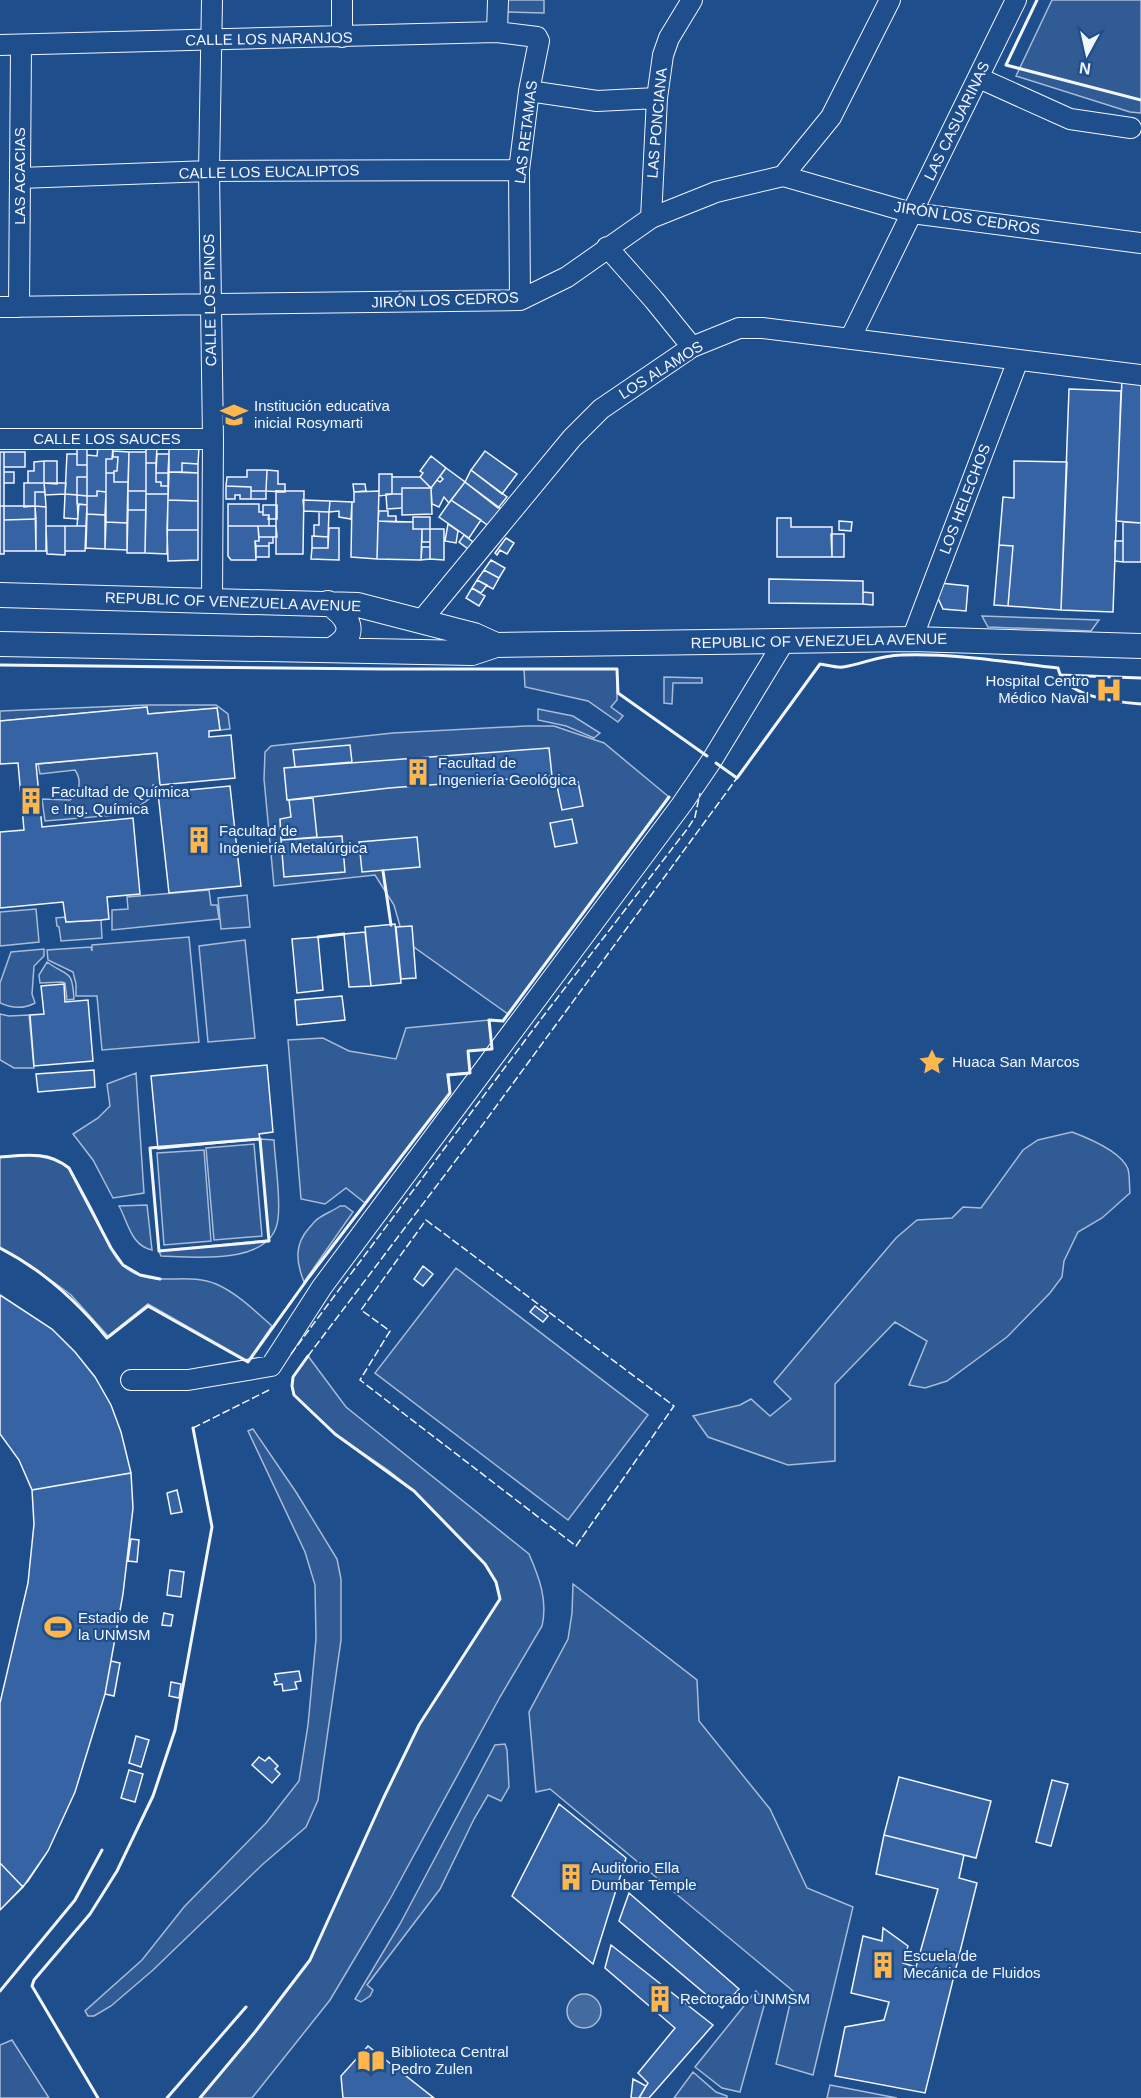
<svg xmlns="http://www.w3.org/2000/svg" width="1141" height="2098" font-family="Helvetica,sans-serif">
	<rect width="100%" height="100%" fill="#1f4e8c"/>
	<path fill="#305b95" stroke="#a8bbd7" stroke-width="1.5" d="M504,0h40v13l-40,-1z
		M1052,0h89v113l-11,-1 -114,-36z
		M982,616l117,4 -8,11 -103,-4z
		M524,669h93v31l-6,7 12,9 -5,6 -30,-21 -63,-14z
		M664,677l38,1v5h-29l-1,21 -8,-1z
		M147,705h69l12,9 2,15 -10,1 -3,-22 -69,6 -1,-7 -147,14v-10z
		M538,709l35,7 27,17 -6,5 -28,-12 -28,-6z
		M526,726h28l50,17 65,54 -161,217 -104,-74 -10,-35 -19,-30 -101,11 -10,-107 1,-27 6,-6 122,-13z
		M157,753l3,32h-7v11l-25,18 -83,7 -3,-22 28,1c10,-7 12,-20 5,-30l-35,4 -2,-10z
		M209,890l2,15h6l2,14 -107,11v-20l16,-1 -1,-12z
		M247,895l3,32 -29,2 -3,-31z
		M36,909l3,33 -39,4v-34z
		M65,917l1,5 35,-2 1,18 -41,3 -2,-14 -2,-1 -1,-8z
		M189,937l10,105 -97,8 -5,-54h-21v-12l-3,-12 -25,-12 -1,-10 44,-3 1,4v-6z
		M245,940l10,98 -47,4 -9,-96z
		M44,949v7l-10,10 -2,28 3,9c-11,6 -24,5 -35,0v-20l11,-31z
		M47,962c22,16 25,6 27,37l-7,1 -2,-17 -3,-1 -22,1 -1,-8z
		M0,1014l9,2 20,-1 5,53h-20l-14,-8z
		M489,1020l3,29 -24,2 2,22 -23,1 3,19 -85,110 -19,-15 -21,16 -24,-5 -13,-159 35,-2 26,13 47,8 10,-31z
		M136,1073l8,120 -31,5 -20,-38 -20,-26 25,-16 12,-12 -3,-22z
		M1072,1132c16,6 49,19 56,37 2,7 1,16 2,24l-28,25 -24,14 -14,29 -2,16 -12,16 -43,44 -60,44 -22,7 -16,-3 18,-44 -32,-19 -60,62v77l-47,4 -80,-28 -15,-21 47,-11 11,-6 19,17 21,-17 -17,-17 122,-144 21,-18 35,-2 11,-11 18,1 42,-58 15,-10z
		M260,1139l14,1c1,23 7,56 4,79 -5,47 -83,38 -117,37l-2,-5 110,-11z
		M254,1144l8,92 -48,4 -8,-92z
		M204,1150l7,91 -47,4 -7,-92z
		M19,1155c22,0 33,-2 50,13 10,17 20,35 29,53 7,15 14,37 28,47 27,21 61,3 90,16 21,9 39,27 56,42l-24,35 -100,-57 -40,32 -37,-41 -34,-25 -37,-22v-91z
		M147,1205l5,45c-21,-4 -24,-28 -33,-44z
		M340,1206h5l8,6 -49,70c-8,-20 -10,-37 5,-54 3,-3 6,-8 10,-10 7,-5 14,-7 21,-12z
		M456,1268l192,147 -80,105 -193,-147z
		M308,1356l38,51 183,147c10,23 19,46 13,72l-42,71 -111,204 -59,99 -78,98h-52l55,-66 55,-72 74,-163 35,-72 81,-126 -4,-17 -11,-18 -71,-73 -26,-21 -53,-36 -41,-39 -2,-9 1,-9z
		M253,1429l43,63 41,67 4,20v61l-23,160 -12,27 -43,37 -110,106 -42,36 -17,10h-6l-3,-5 57,-51 42,-53 82,-84 33,-42 9,-56 8,-86 -1,-54 -10,-33 -57,-121z
		M573,1584l124,96 2,41 71,88 37,79 46,19 -40,168 -37,-11 17,-73 -243,-202 -14,3 -7,-80 39,-73 4,-26z
		M505,1744l2,6 2,37 -8,14 -13,-6 -14,24 -34,70 -73,96 6,5 -3,6 -9,6 -6,-3 45,-75 95,-179z
		M756,1991l6,7 2,8 -24,86 -18,-4 -27,-21z
		M12,2040l37,58h-49v-53z
		M693,2072l23,20 11,4v2h-53z
		M830,2085l67,13h-70z"/>
	<path fill="#446ba0" stroke="#a8bbd7" stroke-width="1.5" d="M567 2011a17 17 0 1 1 34 0a17 17 0 1 1-34 0Z"/>
	<path fill="#3563a3" stroke="#f2f6ff" stroke-width="1.5" d="M1122,378l19,2v143l-25,-2z
		M1069,389l52,2 -8,221 -52,-2z
		M77,446h10v19h-10z
		M98,446l15,1 -1,12h-6v33l-9,-1v5h-10v-41l10,1z
		M169,446l30,1 -1,17 -16,-1v9h-13z
		M146,447l11,1 -1,15h-10z
		M113,451l16,1 -1,30h-14v-11h3l1,-14h-5z
		M485,451l32,23 -15,20 -31,-24z
		M0,452h4v54h-4z
		M4,452h21v15h-21z
		M129,452h17v39h-18z
		M67,454h10v11h10v12h-10v18l-12,-1z
		M157,454h12l-1,19h-12z
		M431,456l15,12 -15,20 -11,-11 3,-4 -3,-2z
		M113,457h5l-1,14h-3v2h-8v-14h6z
		M44,461h13v23l-13,-1z
		M44,461v22h-16v-12h6v-9z
		M1014,461l53,1 -6,148 -53,-4 5,-60 -14,-1 4,-48 11,1z
		M146,463h10v19h5v4h7v8h-22z
		M182,463l16,1v9l-16,-1z
		M446,468l19,14 -16,21 -5,-6 -5,10 -7,-3 -1,-16 6,-8 3,2 3,-3 -3,-3z
		M247,470h20l-1,21h-15v-4l-25,-1 1,-9h20z
		M267,470l11,1v13h7v8l-19,-1z
		M471,470l36,27 -9,11 -33,-26z
		M4,472h10v11h-10z
		M169,472l29,1v28l-30,-1z
		M106,473h8v9h14l-1,41 -21,-1z
		M156,473h12v13h-7v-4h-5z
		M379,474h13v20l-13,2z
		M77,477h10v19l-10,-1z
		M392,477h28l11,11h-29v6h-10z
		M465,482l36,27 -12,17 -38,-26z
		M24,483h20l1,9h-10v14l-11,1z
		M44,483h22l-1,11 -20,1z
		M353,484h12l1,7 -12,1z
		M226,486l25,1v12h-11v-4h-5v4h-9z
		M402,488h29l1,26 -30,1z
		M97,491l9,1 -1,23 -18,-1v-18h10z
		M128,491h18v19h-18z
		M251,491h15v8h-15z
		M276,491h28l-1,63h-27z
		M379,491l-2,68 -26,-2 1,-55h2v-10z
		M35,492h10l1,15 -11,-1z
		M65,494l12,1 1,24 -14,-1z
		M146,494h22l-1,60 -22,-1z
		M386,494h16v14l-15,1z
		M77,495l10,1v9l-10,-1z
		M168,500l30,1v29h-31z
		M303,500l27,1 -1,11 -25,-1z
		M451,500l30,20 -12,18 -30,-21z
		M330,501l22,1 -1,17 -12,-2v-6l-10,1z
		M79,504l8,1 -1,21h-9z
		M228,504h31v8h4v3h6v11h-41z
		M263,505h14v14h-9l1,-4h-6z
		M0,506h4v48h-4z
		M4,506h31l1,13 -32,1z
		M35,506l11,1v44h-10z
		M128,510h18l-1,43h-18z
		M379,511h9v5h8v6l-18,-1z
		M319,512h10l-1,25 -14,-1v-11h5z
		M87,514l18,1v34l-19,-1z
		M413,517h17v12h-17z
		M777,518h14v9h41v30h-55z
		M36,519v32h-32v-31z
		M378,521l35,1v7h9l-1,31 -44,-1z
		M839,521l13,1 -1,9 -12,-1z
		M106,522l21,1v27l-22,-1z
		M1123,522l18,1v39h-18z
		M448,524l10,7 -2,12 -11,-2z
		M46,526h19v29l-18,-1z
		M65,526h21l-1,25h-20z
		M228,526h30l1,15h-4l1,19h-25l-3,-4z
		M258,526h18l1,11h-18z
		M329,528h10v32l-28,-1 1,-11h16z
		M422,529h8v13h-8z
		M430,529h14v31l-14,-1z
		M167,530h31v30l-30,1z
		M831,534h13v23h-12z
		M464,535l9,7 -5,7 -9,-7z
		M312,536l16,1v11h-16z
		M259,537h14v6h-4v3h-13l-1,-5h4z
		M506,538l8,5 -7,11 -7,-4 -3,5 -2,-2z
		M1115,541h8v21l-8,-1z
		M999,545l14,1 -5,60 -14,-1z
		M256,546h13v11h-13z
		M422,547h8v12l-9,1z
		M491,560l14,8 -6,10 -15,-8z
		M484,570l15,8 -6,11 -16,-9z
		M769,579l94,2v23l-94,-1z
		M477,580l10,5 -6,8 -9,-5z
		M940,583l28,3 -2,25 -23,-2 -6,-13z
		M472,588l13,8 -6,10 -13,-8z
		M863,592l10,1v12l-10,-1z
		M147,707l1,7 69,-6 3,22 -11,1v6l22,-2 4,43 -75,7 -3,-32 -121,11 6,63 91,-9 7,76 -33,3 2,22 -8,1 -35,2 -3,-20 -63,6v-76l24,-2 -6,-67 -18,1v-43z
		M350,745l2,17 -57,5 -2,-17z
		M549,748l3,28 -163,12 -102,12 -3,-32z
		M578,782l5,24 -21,4 -5,-24z
		M230,786l11,100 -72,7 -11,-100z
		M313,798l4,39 -36,3 -1,-21 11,-2 -2,-17z
		M572,819l5,24 -22,4 -5,-24z
		M342,836l3,36 -61,5 -3,-37z
		M417,837l3,30 -58,5 -3,-30z
		M395,924l6,59 -30,3 -6,-59z
		M412,926l4,52 -15,1 -5,-52z
		M365,932l6,54 -22,1 -5,-53z
		M318,937l5,53 -26,3 -5,-54z
		M64,984l1,18 23,-2 5,61 -59,5 -4,-51 14,-1 -3,-28z
		M342,996l3,24 -48,5 -2,-25z
		M267,1065l6,67 -14,2 1,5 -102,10 -7,-73z
		M94,1070l1,17 -57,5 -2,-18z
		M423,1266l10,8 -10,12 -9,-7z
		M0,1295l52,34 23,23 20,25 16,28 10,27 10,41 2,35 -10,86 -18,100 -30,98 -27,59 -20,30 -28,29v-207l28,-120 6,-59 -2,-34 -13,-30 -19,-26z
		M0,1295l52,34 23,23 20,25 16,28 10,27 10,41 -99,17 -13,-30 -19,-26z
		M535,1306l13,10 -5,6 -13,-10z
		M131,1473l2,35 -10,86 -18,100 -30,98 -27,59 -25,36 -23,-24v-160l28,-120 6,-59 -2,-34z
		M177,1490l5,22 -11,2 -4,-21z
		M131,1539l8,1 -2,22 -9,-1z
		M170,1570l14,2 -3,25 -14,-2z
		M164,1613l9,2 -2,11 -9,-1z
		M111,1661l9,2 -6,33 -9,-2z
		M299,1671l2,10 -6,1 2,7 -14,2 -1,-7 -7,1 -1,-3 3,-1 -2,-7z
		M171,1682l10,2 -2,14 -10,-2z
		M136,1736l13,4 -8,27 -12,-4z
		M259,1757l6,4 4,-4 9,9 -3,3 5,5 -8,9 -20,-18z
		M129,1770l14,4 -8,28 -14,-4z
		M899,1777l92,24 -15,57 -92,-23z
		M1052,1780l16,4 -17,62 -15,-4z
		M559,1804l67,54 -33,106 -81,-68z
		M884,1835l80,20 -5,23 18,5 -52,210 -90,-17 10,-49 39,-7 5,-18 -38,-9 12,-57 19,5 1,-13 25,18 -5,17 13,4 22,-78 -62,-15z
		M0,1863l23,24 -23,23z
		M629,1893l110,96 -17,19 -103,-87z
		M611,1945l102,80 -64,73h-10l9,-15 -10,-10 37,-45 -70,-60z
		M368,2046l66,52h-91l-2,-22z
		M633,2079l13,7 -7,12h-8z"/>
	<g fill="none" stroke-linecap="round" stroke-linejoin="round">
		<defs>
			<path id="minor" d="M212,0l-3,171 4,268 -1,161
				M342,0v37
				M497,32l1,-32
				M0,45l497,-13 40,5 2,4 -10,50 -10,79 1,130
				M979,78l91,41 61,9
				M529,91l68,10 60,-3
				M783,176l48,-59 59,-117
				M20,178l189,-7 310,-1
				M651,218l6,-120 6,-43 6,-17 23,-38
				M607,247l47,53 38,47
				M0,307l520,-7 47,-23 84,-59 65,-26 67,-16 129,37 229,30
				M19,307l2,-261
				M850,339l166,-339
				M0,439h213
				M421,621l151,-183 29,-29 91,-62 47,-19h23l379,47
				M912,639l106,-279
				M131,1380h57l83,-14 51,-79 360,-483 30,-44 73,-120"/>
			<path id="major" d="M0,595l358,10 116,30 22,10
				M328,603c21,13 31,31 5,46
				M0,644l472,9 24,-8 416,-6 229,7"/>
		</defs>
		<use href="#minor" stroke="#f2f6ff" stroke-width="22"/>
		<use href="#major" stroke="#f2f6ff" stroke-width="26"/>
		<use href="#minor" stroke="#1f4e8c" stroke-width="20"/>
		<use href="#major" stroke="#1f4e8c" stroke-width="24"/>
		<path stroke="#f2f6ff" stroke-width="1.5" stroke-dasharray="8 3" stroke-linecap="butt" d="M426,1220l248,186 -98,140 -216,-166 30,-49 -29,-21z
			M291,1354l247,-331 150,-195 7,-11 5,-24
			M308,1356l170,-225 259,-353
			M193,1428l78,-39"/>
		<path stroke="#f2f6ff" stroke-width="3" d="M1037,0l-31,65 135,35
			M0,665l382,4h235l1,24 89,63
			M1060,675l81,3
			M716,763l21,15 83,-114c7,1 16,4 23,3 19,-3 38,-12 58,-12 53,-2 105,7 157,13 6,29 58,34 83,36
			M383,871l8,54
			M318,937l26,-3
			M260,1139l9,102 -110,10 -9,-103z
			M0,1157c25,-2 48,-6 69,11l42,80 12,17 17,10 20,4
			M0,1248c43,22 77,53 107,90l41,-32 100,56 61,-85 141,-184 -2,-18 22,-2 -2,-22 24,-2 -3,-29 14,1 166,-224
			M0,1991l75,-91 27,-50
			M98,2098l-66,-112 2,-6 56,-66 27,-43 36,-75 22,-66 37,-203 -19,-99
			M167,2098l79,-91
			M200,2098l55,-66 55,-72 74,-163 35,-72 81,-126 -4,-17 -11,-18 -71,-73 -79,-57 -41,-39 -2,-9 1,-9 15,-21"/>
	</g>
	<defs>
		<symbol id="school-bare" viewBox="-9 -9 18 18"><path d="M0-5L7-2L0 1L-7-2ZM-4 1L0 2.5L4 1V4Q0 6-4 4Z" fill="#ffb74d" stroke="#1f4e8c" stroke-width="2.5" paint-order="stroke"/></symbol>
		<symbol id="hospital-bare" viewBox="-9 -9 18 18"><path d="M-5-5h3v3.5h4V-5h3V5h-3V1.5h-4V5h-3Z" fill="#ffb74d" stroke="#1f4e8c" stroke-width="2.5" paint-order="stroke"/></symbol>
		<symbol id="building-bare" viewBox="-9 -9 18 18"><path d="M-4-6H4V6H1V3H-1V6H-4ZM-2.5-4.3h1.7v1.8h-1.7ZM.8-4.3h1.7v1.8H.8ZM-2.5-1h1.7V.8h-1.7ZM.8-1h1.7V.8H.8Z" fill="#ffb74d" stroke="#1f4e8c" stroke-width="2.5" paint-order="stroke"/></symbol>
		<symbol id="sight-bare" viewBox="-9 -9 18 18"><path d="M0-6L1.8-2.2L6-1.7L2.9 1.2L3.7 5.4L0 3.3L-3.7 5.4L-2.9 1.2L-6-1.7L-1.8-2.2Z" fill="#ffb74d" stroke="#1f4e8c" stroke-width="2.5" paint-order="stroke"/></symbol>
		<symbol id="stadium-bare" viewBox="-9 -9 18 18"><path d="M0-5a6.5 5 0 1 0 0 10a6.5 5 0 1 0 0-10ZM-3.5-1.8h7v3.6h-7Z" fill="#ffb74d" stroke="#1f4e8c" stroke-width="2.5" paint-order="stroke"/></symbol>
		<symbol id="library-bare" viewBox="-9 -9 18 18"><path d="M-6-4Q-3-5.5-.7-3.5V5Q-3 3-6 4ZM6-4Q3-5.5 .7-3.5V5Q3 3 6 4Z" fill="#ffb74d" stroke="#1f4e8c" stroke-width="2.5" paint-order="stroke"/></symbol>
	</defs>
	<g fill-rule="evenodd">
		<use href="#school-bare" x="215" y="396" width="38" height="38"/>
		<use href="#hospital-bare" x="1090" y="671" width="38" height="38"/>
		<use href="#building-bare" x="399" y="753" width="38" height="38"/>
		<use href="#building-bare" x="12" y="782" width="38" height="38"/>
		<use href="#building-bare" x="180" y="821" width="38" height="38"/>
		<use href="#sight-bare" x="913" y="1043" width="38" height="38"/>
		<use href="#stadium-bare" x="39" y="1608" width="38" height="38"/>
		<use href="#building-bare" x="552" y="1858" width="38" height="38"/>
		<use href="#building-bare" x="864" y="1946" width="38" height="38"/>
		<use href="#building-bare" x="641" y="1980" width="38" height="38"/>
		<use href="#library-bare" x="352" y="2042" width="38" height="38"/>
	</g>
	<g text-anchor="middle" stroke-width="4.5" stroke-linejoin="round" paint-order="stroke">
		<g font-size="15" fill="#f2f6ff" stroke="#1f4e8c">
			<text transform="translate(269 39) rotate(-1)" y="5">CALLE LOS NARANJOS</text>
			<text transform="translate(957 121) rotate(-64)" y="5">LAS CASUARINAS</text>
			<text transform="translate(657 123) rotate(-85)" y="5">LAS PONCIANA</text>
			<text transform="translate(526 132) rotate(-83)" y="5">LAS RETAMAS</text>
			<text transform="translate(269 172) rotate(-1)" y="5">CALLE LOS EUCALIPTOS</text>
			<text transform="translate(20 176) rotate(-90)" y="5">LAS ACACIAS</text>
			<text transform="translate(967 218) rotate(9)" y="5">JIRÓN LOS CEDROS</text>
			<text transform="translate(210 300) rotate(-91)" y="5">CALLE LOS PINOS</text>
			<text transform="translate(445 300) rotate(-2)" y="5">JIRÓN LOS CEDROS</text>
			<text transform="translate(661 370) rotate(-32)" y="5">LOS ALAMOS</text>
			<text x="107" y="444">CALLE LOS SAUCES</text>
			<text transform="translate(965 499) rotate(-69)" y="5">LOS HELECHOS</text>
			<text transform="translate(233 602) rotate(2)" y="5">REPUBLIC OF VENEZUELA AVENUE</text>
			<text transform="translate(819 641) rotate(-1)" y="5">REPUBLIC OF VENEZUELA AVENUE</text>
		</g>
		<g font-size="15" fill="#f2f6ff" stroke="#1f4e8c" text-anchor="start">
			<text x="254" y="411">Institución educativa<tspan x="254" dy="17">inicial Rosymarti</tspan></text>
			<text x="1089" y="686" text-anchor="end">Hospital Centro<tspan x="1089" dy="17">Médico Naval</tspan></text>
			<text x="438" y="768">Facultad de<tspan x="438" dy="17">Ingeniería Geológica</tspan></text>
			<text x="51" y="797">Facultad de Química<tspan x="51" dy="17">e Ing. Química</tspan></text>
			<text x="219" y="836">Facultad de<tspan x="219" dy="17">Ingeniería Metalúrgica</tspan></text>
			<text x="952" y="1067">Huaca San Marcos</text>
			<text x="78" y="1623">Estadio de<tspan x="78" dy="17">la UNMSM</tspan></text>
			<text x="591" y="1873">Auditorio Ella<tspan x="591" dy="17">Dumbar Temple</tspan></text>
			<text x="903" y="1961">Escuela de<tspan x="903" dy="17">Mecánica de Fluidos</tspan></text>
			<text x="680" y="2004">Rectorado UNMSM</text>
			<text x="391" y="2057">Biblioteca Central<tspan x="391" dy="17">Pedro Zulen</tspan></text>
		</g>
	</g>
	<g transform="translate(1087 54) rotate(188)" stroke="#1f4e8c" stroke-width="4.5" paint-order="stroke">
	<path d="M0-4.5L10 22L0 15L-10 22Z" fill="#f2f6ff"/>
	<text y="-9" font-size="16" font-weight="bold" text-anchor="middle" fill="#f2f6ff">N</text>
	</g>
</svg>
